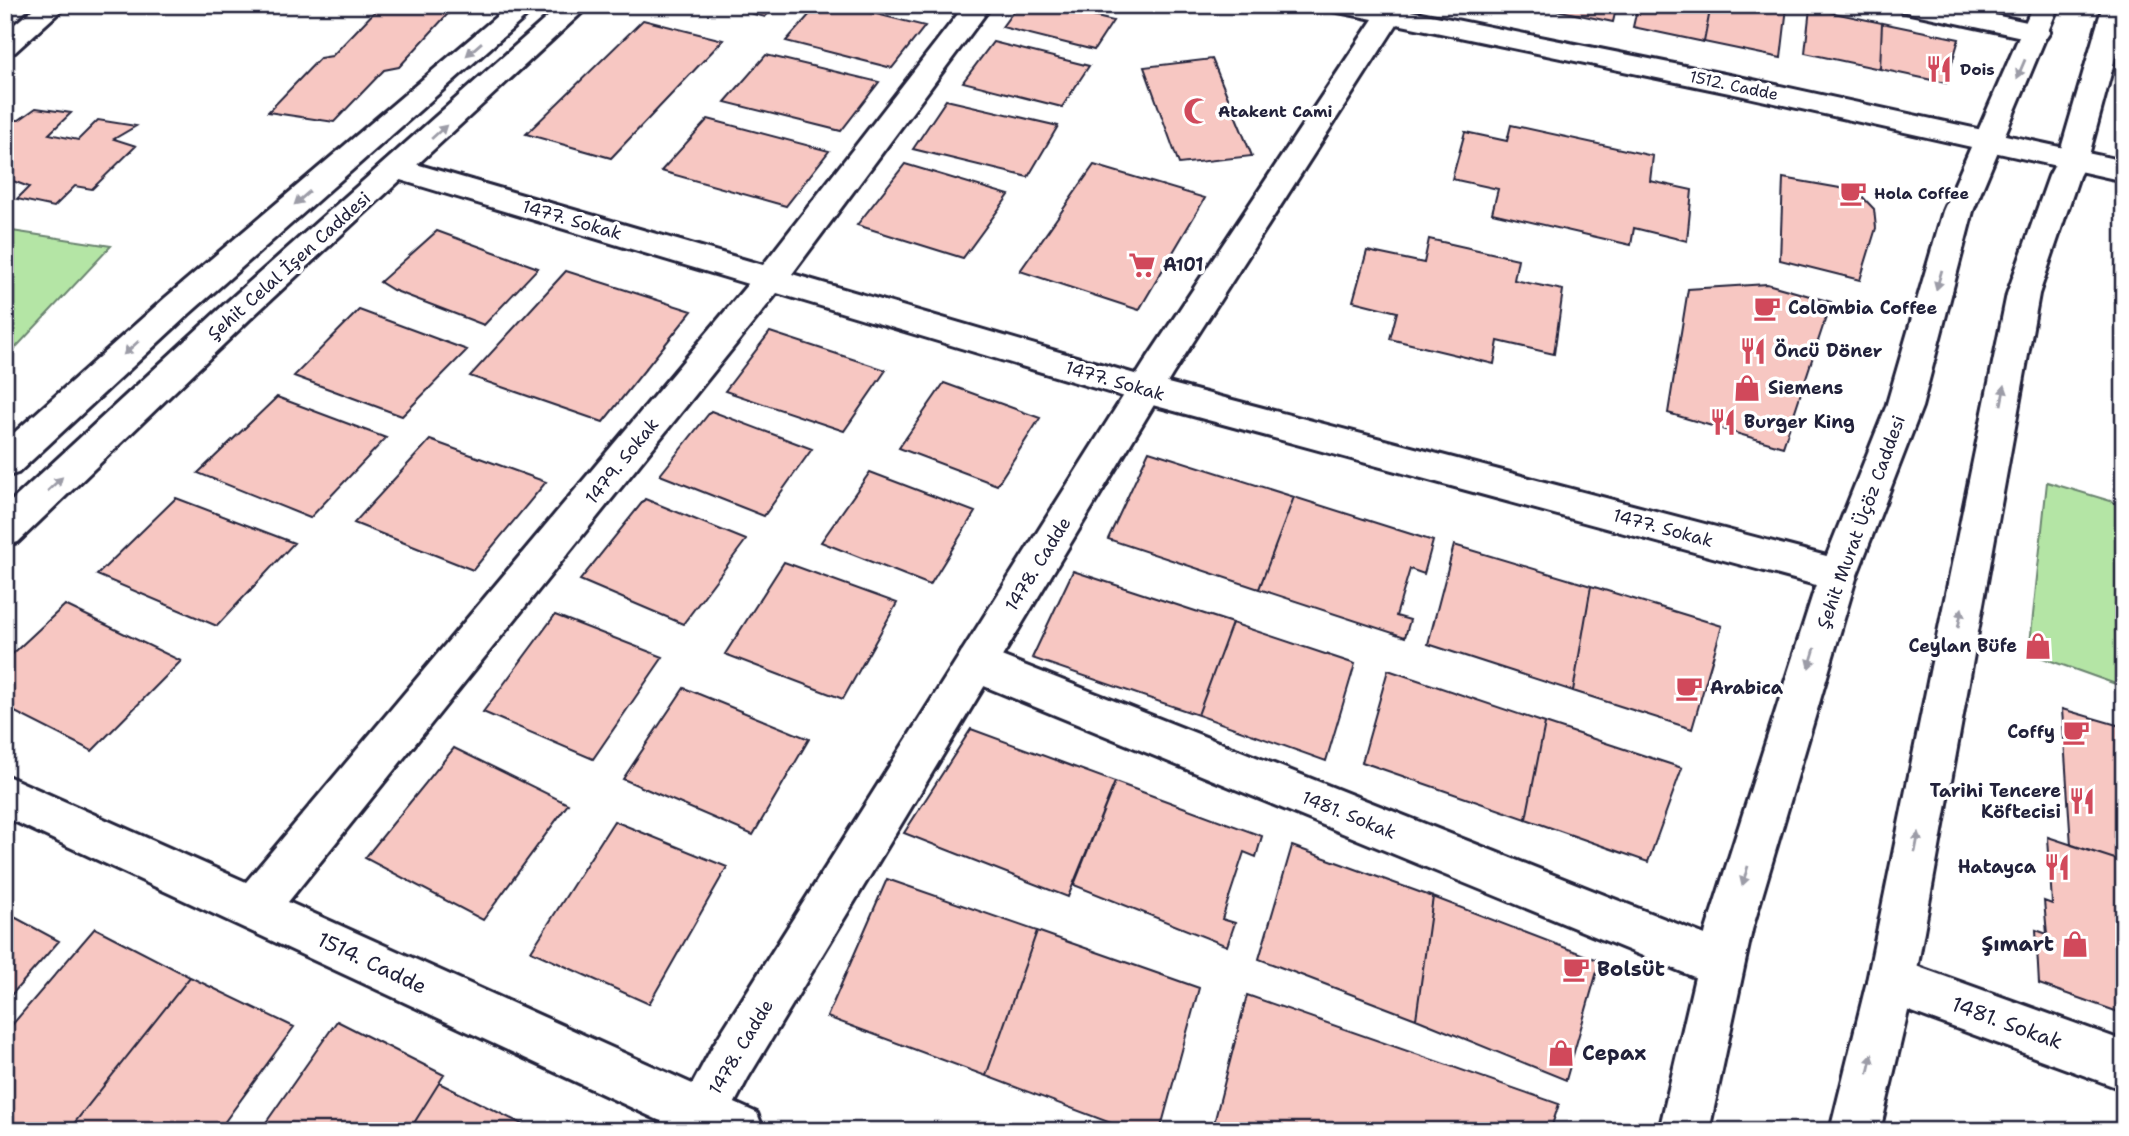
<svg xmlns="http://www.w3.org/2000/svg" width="2129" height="1136" font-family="'Shantell Sans',sans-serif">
	<rect width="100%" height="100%" fill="#fff"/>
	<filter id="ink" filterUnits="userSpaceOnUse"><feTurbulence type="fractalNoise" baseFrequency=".0143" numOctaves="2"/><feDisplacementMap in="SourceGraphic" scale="14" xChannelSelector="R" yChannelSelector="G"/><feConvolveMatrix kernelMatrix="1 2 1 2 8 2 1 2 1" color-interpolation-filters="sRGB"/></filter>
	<g filter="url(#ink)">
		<path fill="#b4e5a5" stroke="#6b8470" stroke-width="2" d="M12,231l99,15 -106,113v-121z
			M2047,482l77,23v182l-95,-34z"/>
		<path fill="#f7c7c2" stroke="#22223b" stroke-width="2" d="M381,5h75l-57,62 -15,3 -50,52 -66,-10 52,-54 12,-2z
			M718,5h58l-11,12z
			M818,5h22l85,21 -33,42 -106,-27z
			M905,5h39l-7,8z
			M1018,5h28l67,16 -19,29 -92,-23z
			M1543,5h74l-4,17 -71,-15z
			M1638,5h73l-7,37 -71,-15z
			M1711,5l76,2 -6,51 -77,-16z
			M1810,8l72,15 -2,46 -75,-16z
			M643,20l80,20 -112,118 -85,-24z
			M1882,23l77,16 -13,44 -66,-14z
			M993,42l96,24 -27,41 -99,-25z
			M766,55l113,27 -38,49 -116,-29z
			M1212,59l40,97 -73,8 -35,-97z
			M946,100l112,26 -30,51 -115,-28z
			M36,108l35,5 -22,21 29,6 20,-20 38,6 -22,13 22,7 -44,43 -17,-3 -21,21 -37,-8 12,-12 -24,-9v-58h14z
			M708,119l121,32 -43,55 -125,-35z
			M1511,125l142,31 -3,25 42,9 -5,51 -53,-13 -3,17 -139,-32 6,-24 -46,-10 13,-47 42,9z
			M905,164l104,31 -46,63 -106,-33z
			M1094,165l111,33 -66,112 -119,-39z
			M1783,178l74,13 17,18 2,19 -16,52 -80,-20z
			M437,231l101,37 -54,57 -91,-35 -13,-8z
			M1429,239l89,20 -4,21 49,10 -9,64 -56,-13 -4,23 -104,-25 7,-27 -44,-11 14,-50 57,12z
			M566,271l126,40 -89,111 -133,-46z
			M1767,284l64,18 -48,145 -115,-34 20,-124z
			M359,310l108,40 -65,66 -108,-40z
			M770,332l116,38 -42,61 -119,-40z
			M944,383l96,35 -43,67 -98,-37z
			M277,397l109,41 -76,80 -112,-45z
			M711,411l101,38 -48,67 -104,-41z
			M430,440l116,42 -73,88 -119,-47z
			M1149,451l145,46 -35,92 -151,-50z
			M870,472l105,40 -45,73 -109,-43z
			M1294,497l139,44 -9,33 -14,-5 -14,47 14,4 -5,17 -146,-48z
			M176,498l118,45 -77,83 -120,-51z
			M645,499l101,41 -63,84 -103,-44z
			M1454,545l137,41 -18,105 -145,-47z
			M784,562l113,41 -54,96 -118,-45z
			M1073,571l159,52 -34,92 -166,-57z
			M1591,586l131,40 -30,103 -119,-38z
			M65,605l116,56 -89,90 -87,-44v-46z
			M555,615l108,42 -70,102 -110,-47z
			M1232,623l123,41 -29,97 -128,-46z
			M1388,670l157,53 -19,96 -164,-57z
			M684,688l125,51 -56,96 -130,-56z
			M2062,709l62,18v135l-53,-17z
			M1545,723l137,45 -34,94 -122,-43z
			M971,729l144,53 -47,115 -164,-64z
			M454,748l114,56 -85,116 -118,-62z
			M1115,782l147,54 -6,21 -12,-5 -22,67 13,4 -8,23 -153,-61z
			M614,821l113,46 -78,137 -118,-53z
			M2048,837l76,25v152l-85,-30 -3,-54 11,4 -3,-33 8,3z
			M1292,846l141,51 -17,122 -157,-60z
			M887,879l150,52 -51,145 -159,-59z
			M1433,897l167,64 -34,119 -150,-61z
			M5,912l54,29 -54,61z
			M95,928l95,49 -122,154h-63v-98z
			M1037,931l162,57 -39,143h-28l-146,-55z
			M190,977l104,50 -76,104h-150z
			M1247,995l312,109 -9,27h-338z
			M337,1021l107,54 -35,56h-149z
			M439,1083l97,48h-127z"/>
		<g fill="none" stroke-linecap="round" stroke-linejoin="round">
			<defs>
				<path id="minor" d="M38,5h29l-52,47 -10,2v-22z
					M965,5h27l-200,269 353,103 693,182 14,4 5,12 -5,12 -14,4 -693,-188 -368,-110 -489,609 469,211 7,18h-82l-677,-314v-42l241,107 502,-598 -361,-108 -4,-7 4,-7 11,-3 11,3 354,103z
					M1897,5h51l98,21 4,6 -4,6 -10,2 -135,-29z
					M976,646l762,302 6,17 -6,17 -17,6 -759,-311 -6,-13 6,-13z
					M1891,957l233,84v49l-250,-92 -7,-17 7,-17z"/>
				<path id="tertiary" d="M510,5h29l-350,309 -171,159 -13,4v-36l160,-143z
					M561,5h29l-339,313 -233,224 -13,4v-39l222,-205z
					M1329,5h80l-3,5 333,67 385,84v20l-385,-86 -342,-71 -225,351 -424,703 -28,53h-53l47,-87 434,-687 225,-338 -40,-8z"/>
				<path id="secondary" d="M2033,5h26l-86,206 -51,196 -65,168 -105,355 -43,201h-50l47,-201 113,-355 67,-168 57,-196z
					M2103,5h21v20l-36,134 -9,17 -40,118 -124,687 -35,150h-50l37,-150 140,-687 42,-118 9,-17z"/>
			</defs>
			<use href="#minor" stroke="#22223b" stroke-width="6"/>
			<use href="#tertiary" stroke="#22223b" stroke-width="6"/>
			<use href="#secondary" stroke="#22223b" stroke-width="6"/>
			<use href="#minor" fill="#fff" fill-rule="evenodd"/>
			<use href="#tertiary" fill="#fff" fill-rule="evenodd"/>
			<use href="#secondary" fill="#fff" fill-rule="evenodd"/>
		</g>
		<defs><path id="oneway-solid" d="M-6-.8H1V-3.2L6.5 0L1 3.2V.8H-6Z" transform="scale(1.75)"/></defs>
		<g fill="#9c9ca7">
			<use href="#oneway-solid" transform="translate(474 49) rotate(139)"/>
			<use href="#oneway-solid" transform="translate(2021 69) rotate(113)"/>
			<use href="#oneway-solid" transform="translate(439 132) rotate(-42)"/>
			<use href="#oneway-solid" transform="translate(302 198) rotate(139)"/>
			<use href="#oneway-solid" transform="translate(1939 280) rotate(106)"/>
			<use href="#oneway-solid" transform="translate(131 348) rotate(138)"/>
			<use href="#oneway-solid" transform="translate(2003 395) rotate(-79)"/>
			<use href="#oneway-solid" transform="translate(55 484) rotate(-43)"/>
			<use href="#oneway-solid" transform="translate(1960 618) rotate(-79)"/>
			<use href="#oneway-solid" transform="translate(1812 658) rotate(107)"/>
			<use href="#oneway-solid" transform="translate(1917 842) rotate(-79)"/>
			<use href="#oneway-solid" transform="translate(1745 876) rotate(107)"/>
			<use href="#oneway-solid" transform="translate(1870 1064) rotate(-77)"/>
		</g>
	</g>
	<defs>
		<symbol id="restaurant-bare" viewBox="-9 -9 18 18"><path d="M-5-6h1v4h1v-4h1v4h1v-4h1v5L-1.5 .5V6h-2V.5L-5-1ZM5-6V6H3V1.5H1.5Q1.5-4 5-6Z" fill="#d1495b" stroke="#fff" stroke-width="2.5" paint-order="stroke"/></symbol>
		<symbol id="mosque-bare" viewBox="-9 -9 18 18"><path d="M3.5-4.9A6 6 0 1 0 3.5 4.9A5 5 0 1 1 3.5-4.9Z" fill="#d1495b" stroke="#fff" stroke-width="2.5" paint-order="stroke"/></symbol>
		<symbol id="cafe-bare" viewBox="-9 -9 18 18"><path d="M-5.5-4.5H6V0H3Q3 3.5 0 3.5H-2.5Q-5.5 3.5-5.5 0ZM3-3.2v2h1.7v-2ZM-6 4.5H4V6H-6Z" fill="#d1495b" stroke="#fff" stroke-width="2.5" paint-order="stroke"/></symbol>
		<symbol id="supermarket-bare" viewBox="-9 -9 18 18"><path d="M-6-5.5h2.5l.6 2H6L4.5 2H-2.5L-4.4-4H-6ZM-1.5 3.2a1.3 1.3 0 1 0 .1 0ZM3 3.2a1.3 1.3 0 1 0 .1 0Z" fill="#d1495b" stroke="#fff" stroke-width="2.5" paint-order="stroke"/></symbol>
		<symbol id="shop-bare" viewBox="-9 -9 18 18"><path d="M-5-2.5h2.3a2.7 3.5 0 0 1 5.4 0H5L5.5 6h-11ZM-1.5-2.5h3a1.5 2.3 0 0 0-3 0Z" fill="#d1495b" stroke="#fff" stroke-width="2.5" paint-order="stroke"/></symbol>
	</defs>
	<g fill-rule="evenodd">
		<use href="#restaurant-bare" x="1920" y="50" width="38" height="38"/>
		<use href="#mosque-bare" x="1178" y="92" width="38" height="38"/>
		<use href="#cafe-bare" x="1834" y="174" width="38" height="38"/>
		<use href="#supermarket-bare" x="1123" y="246" width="38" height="38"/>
		<use href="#cafe-bare" x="1748" y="289" width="38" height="38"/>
		<use href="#restaurant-bare" x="1734" y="332" width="38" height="38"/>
		<use href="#shop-bare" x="1728" y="369" width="38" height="38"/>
		<use href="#restaurant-bare" x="1704" y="403" width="38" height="38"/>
		<use href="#shop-bare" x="2019" y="627" width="38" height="38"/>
		<use href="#cafe-bare" x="1670" y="669" width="38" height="38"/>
		<use href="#cafe-bare" x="2057" y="713" width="38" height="38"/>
		<use href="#restaurant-bare" x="2063" y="782" width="38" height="38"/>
		<use href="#restaurant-bare" x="2038" y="848" width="38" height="38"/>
		<use href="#shop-bare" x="2056" y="925" width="38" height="38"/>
		<use href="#cafe-bare" x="1557" y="950" width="38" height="38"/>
		<use href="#shop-bare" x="1542" y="1034" width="38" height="38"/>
	</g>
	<g text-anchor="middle" stroke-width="7" stroke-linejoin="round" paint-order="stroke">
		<g font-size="16" font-weight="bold" fill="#22223b" stroke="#fff" text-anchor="start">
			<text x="1960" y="75">Dois</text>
			<text x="1218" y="117">Atakent Cami</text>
			<text x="1874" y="199">Hola Coffee</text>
		</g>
		<g font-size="16" fill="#22223b" stroke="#fff">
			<text transform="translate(1734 85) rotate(12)" y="6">1512. Cadde</text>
		</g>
		<g font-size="18" fill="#22223b" stroke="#fff">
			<text transform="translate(572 220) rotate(16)" y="6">1477. Sokak</text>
			<text transform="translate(289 266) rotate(-42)" y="6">Şehit Celal İşen Caddesi</text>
			<text transform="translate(1115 381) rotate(16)" y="6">1477. Sokak</text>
			<text transform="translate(622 461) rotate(-51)" y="6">1479. Sokak</text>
			<text transform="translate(1861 522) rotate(-70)" y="6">Şehit Murat Üçöz Caddesi</text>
			<text transform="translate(1663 528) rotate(15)" y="6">1477. Sokak</text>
			<text transform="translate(1038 564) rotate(-58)" y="6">1478. Cadde</text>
			<text transform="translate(1349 815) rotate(22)" y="6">1481. Sokak</text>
			<text transform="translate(741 1047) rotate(-59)" y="6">1478. Cadde</text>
		</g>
		<g font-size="18" font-weight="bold" fill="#22223b" stroke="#fff" text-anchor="start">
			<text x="1163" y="271">A101</text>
			<text x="1788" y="314">Colombia Coffee</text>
			<text x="1774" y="357">Öncü Döner</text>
			<text x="1768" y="394">Siemens</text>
			<text x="1744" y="428">Burger King</text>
			<text x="2017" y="652" text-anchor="end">Ceylan Büfe</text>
			<text x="1710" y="694">Arabica</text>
			<text x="2055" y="738" text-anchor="end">Coffy</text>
			<text x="2061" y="797" text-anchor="end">Tarihi Tencere<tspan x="2061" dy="21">Köftecisi</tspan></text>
			<text x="2036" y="873" text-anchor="end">Hatayca</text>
		</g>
		<g font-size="21" font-weight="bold" fill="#22223b" stroke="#fff" text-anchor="start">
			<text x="2054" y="951" text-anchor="end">Şımart</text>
			<text x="1597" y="976">Bolsüt</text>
			<text x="1582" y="1060">Cepax</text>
		</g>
		<g font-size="21" fill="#22223b" stroke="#fff">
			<text transform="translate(372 963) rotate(25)" y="7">1514. Cadde</text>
			<text transform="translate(2007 1023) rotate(20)" y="7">1481. Sokak</text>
		</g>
	</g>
	<rect width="2129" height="1136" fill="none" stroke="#fff" stroke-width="28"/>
	<rect x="14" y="14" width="2101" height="1108" fill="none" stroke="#22223b" stroke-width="2.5" filter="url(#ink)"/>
</svg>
